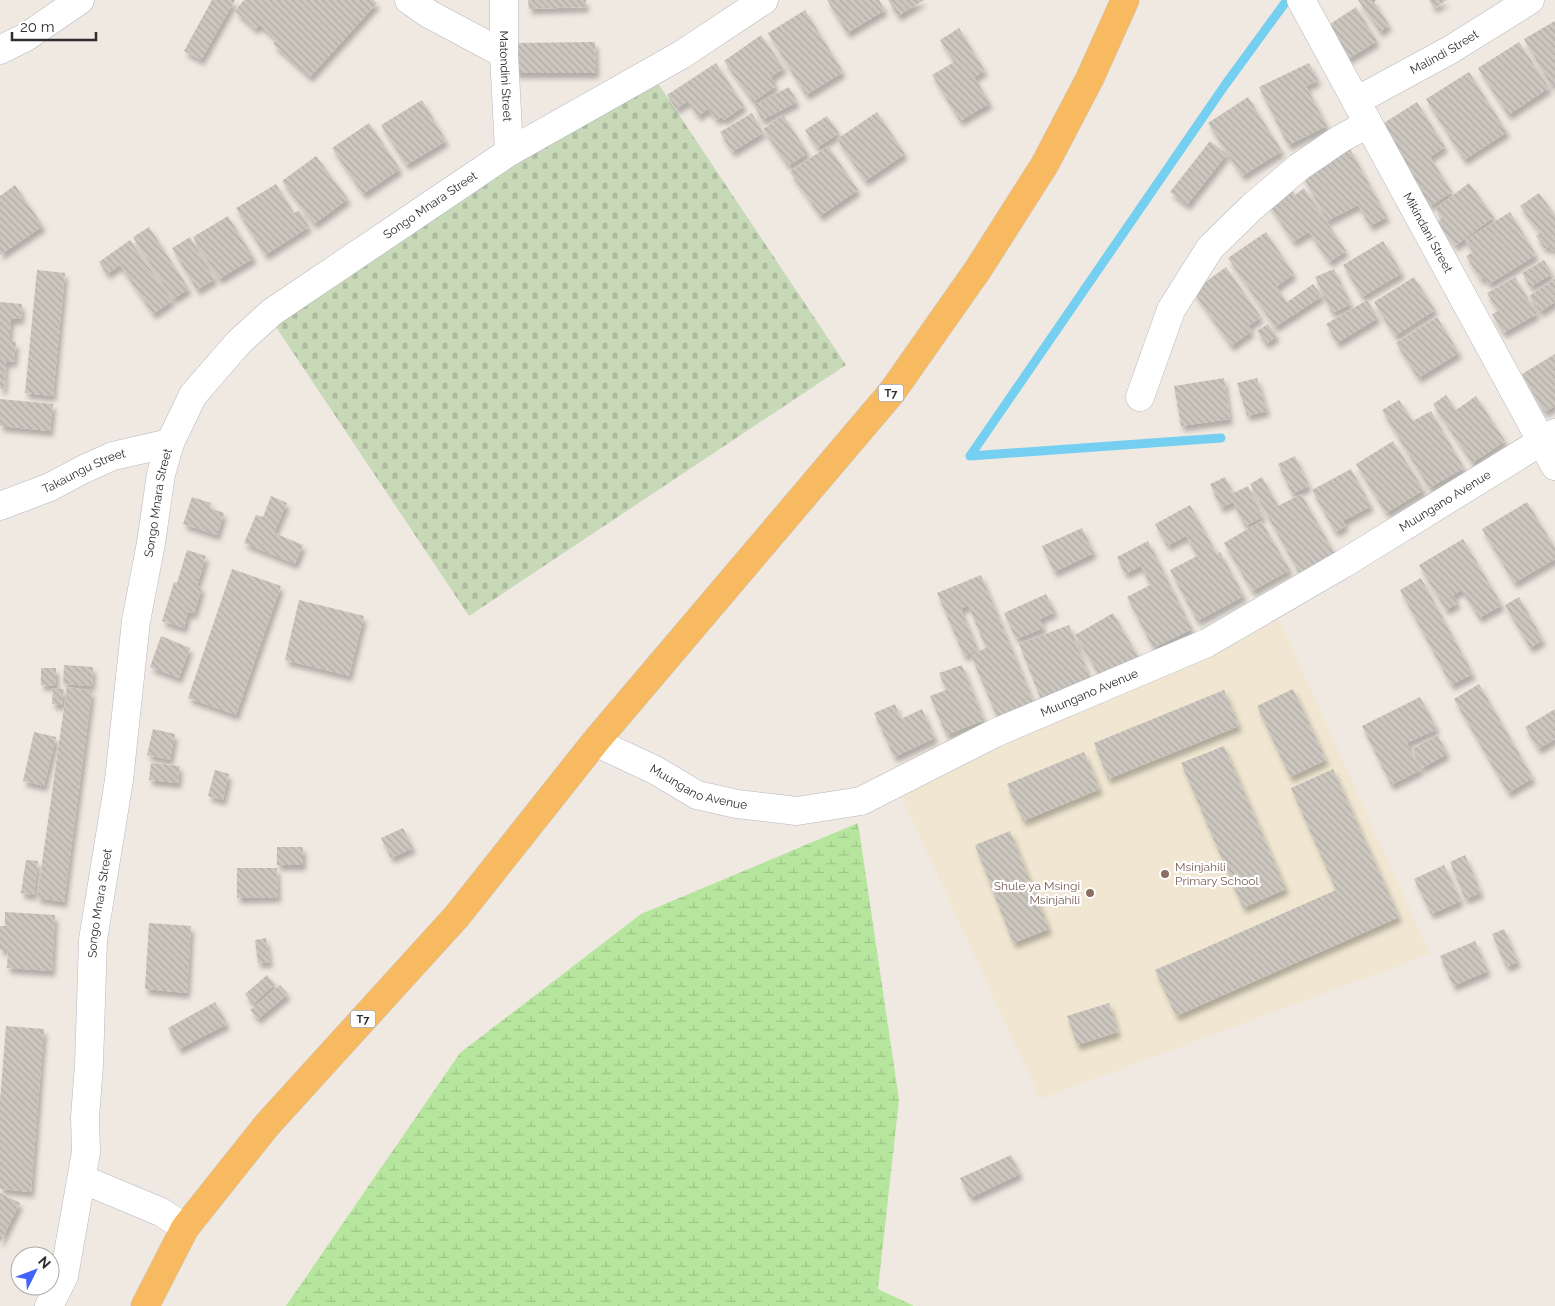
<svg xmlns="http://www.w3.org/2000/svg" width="1555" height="1306" font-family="Raleway,sans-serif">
	<defs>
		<pattern id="wetland-marsh" width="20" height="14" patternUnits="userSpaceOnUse" patternTransform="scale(1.25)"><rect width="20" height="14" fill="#b6e59e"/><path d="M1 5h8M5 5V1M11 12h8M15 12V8" fill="none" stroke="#9dc588"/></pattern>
		<pattern id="cemetery-stones" width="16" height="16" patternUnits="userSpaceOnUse" patternTransform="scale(1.25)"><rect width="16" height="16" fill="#c8d9b8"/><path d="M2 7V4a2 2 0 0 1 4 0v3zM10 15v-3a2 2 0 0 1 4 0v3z" fill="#acbb9e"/></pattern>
		<pattern id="building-back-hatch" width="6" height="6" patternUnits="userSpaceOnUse" patternTransform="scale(1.25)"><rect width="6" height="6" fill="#cbc7bf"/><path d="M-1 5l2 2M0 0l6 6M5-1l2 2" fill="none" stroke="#afaba4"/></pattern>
		<filter id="shadow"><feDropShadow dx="3" dy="5.5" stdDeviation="2.5" flood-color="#0004"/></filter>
	</defs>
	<rect width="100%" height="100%" fill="#efe9e1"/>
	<path fill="#f0e6d1" d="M1279,619l151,335 -390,145 -140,-306z"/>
	<path fill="url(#wetland-marsh)" d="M858,823l41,277 -21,189 36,17h-628l174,-253 181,-139z"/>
	<path fill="url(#cemetery-stones)" d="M651,73l195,292 -377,251 -195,-292z"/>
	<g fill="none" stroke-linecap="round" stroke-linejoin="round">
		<path stroke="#75cff0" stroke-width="9" d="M970,456l255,-371 62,-85
			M970,456l251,-18"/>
	</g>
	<path fill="url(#building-back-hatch)" filter="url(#shadow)" d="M212,0h23l-34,60 -17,-9z
		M244,0h129l4,3 -67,74 -37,-33 4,-4 -17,-15 -5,4 -20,-18z
		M528,0h58v7l-57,2z
		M827,0h52l6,10 -38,23z
		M888,0h36l-26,16z
		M1358,0h19l-3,2 15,23 -9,7z
		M1429,0h18l-13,8z
		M1356,7l21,34 -29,18 -21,-33z
		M805,10l38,62 -37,23 -38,-62z
		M1555,21v62l-4,2 -27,-46z
		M959,28l26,43 -11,6 16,26 -30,18 -28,-46 22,-13 -14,-22z
		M761,35l23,33 -13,9 5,9 -23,16 -29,-41z
		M595,42l1,31h-81l-1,-30z
		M1519,42l30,46 -41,27 -30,-47z
		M716,63l28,43 -20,14 -2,-3 -6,3 -8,-11 -10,7 -10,-15 -12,8 -9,-14z
		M1309,63l9,18 -12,5 21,40 -39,19 -29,-58z
		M1469,72l38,60 -43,28 -38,-61z
		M789,87l8,15 -35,18 -8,-15z
		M1248,97l34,54 -40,25 -34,-53z
		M422,100l24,41 -40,24 -25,-40z
		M1417,102l28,45 -15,10 22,35 -22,14 -51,-80z
		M877,112l28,42 -40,27 -28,-42z
		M752,113l11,20 -31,19 -12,-20z
		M783,115l25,38 -20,13 -25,-37z
		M827,116l12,17 -22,15 -12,-18z
		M369,123l31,46 -37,25 -31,-46z
		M1210,141l17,13 -40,51 -17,-13z
		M828,146l30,44 -38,26 -30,-44z
		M1350,149l37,68 -17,9 -12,-21 -31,16 -25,-47z
		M316,156l32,43 -34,25 -32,-43z
		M1469,183l25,34 -39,29 -18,-24 5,-4 -7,-9z
		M276,184l18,29 5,-3 10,17 -44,28 -29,-47z
		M15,185l28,41 -43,29v-59z
		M1291,188l4,7 9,-7 42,63 -17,11 -20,-30 -16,10 -25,-39z
		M1539,193l16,22v34l-2,2 -4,-5 -4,3 -9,-13 4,-3 -20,-27z
		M1510,212l26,43 -47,29 -5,-7 -3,3 -15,-24 7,-4 -8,-12z
		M228,216l26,42 -35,21 -26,-42z
		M149,227l40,62 -16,10 -40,-62z
		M1266,232l28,42 -18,13 11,15 26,-18 9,12 -47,31 -47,-69z
		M190,237l25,42 -18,11 -25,-42z
		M130,240l42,61 -19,13 -33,-49 -13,9 -8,-12z
		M1383,241l19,32 -40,24 -19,-32z
		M1544,260l8,14 -22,13 -8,-14z
		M1226,267l35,50 -13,9 4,5 -21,15 -38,-55z
		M1334,269l17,35 -19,9 -17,-36z
		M37,270l28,3 -12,123 -28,-3z
		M1414,277l21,33 -40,26 -21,-34z
		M1515,277l22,37 -34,19 -11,-19 6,-3 -11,-18z
		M1555,279v23l-15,10 -11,-16z
		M1367,300l11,18 -41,25 -11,-19z
		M0,302l22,2 -1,15h-10l-2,23h7l-2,20 -8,-1 -2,28h-4z
		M1437,317l22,36 -41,25 -22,-35z
		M1268,324l9,12 -11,8 -9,-13z
		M1555,354v52l-11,6 -22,-38z
		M1224,378l6,41 -49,7 -7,-40z
		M1257,378l10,33 -20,5 -10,-33z
		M1446,395l10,15 20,-14 29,45 -33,22 -39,-59z
		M0,399l53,5 -3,27 -50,-5z
		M1399,400l14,21 18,-10 33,57 -35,20 -47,-78z
		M1393,441l31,49 -38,23 -30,-49z
		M1295,456l14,30 -17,8 -14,-30z
		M1351,469l20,37 -28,15 3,5 -11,6 -23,-42z
		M1225,477l8,16 15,-7 15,31 -18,9 -12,-24 -12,6 -11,-24z
		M1262,477l16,29 23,-12 34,60 -36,19 -49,-89z
		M271,496l16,7 -13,30 29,12 -8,19 -51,-21 12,-28 7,2z
		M192,497l19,6 -1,5 14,5 -7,22 -34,-11z
		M1527,502l28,46v11l-41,24 -32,-54z
		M1190,505l27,49 3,-2 24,44 -47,25 -27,-51 27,-14 -11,-20 -19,10 -12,-22z
		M1261,521l29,49 -38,21 -28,-48z
		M1082,528l12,25 -40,19 -12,-26z
		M1463,539l39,66 -23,13 -17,-28 -9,5 5,8 -12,7 -27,-45z
		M1148,541l44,88 -39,19 -26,-51 23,-12 -9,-19 -16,8 -8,-17z
		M187,550l19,6 -9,30 5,1 -8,27 -6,-2 -4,16 -22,-7 12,-39 3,1z
		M232,569l49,17 -45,129 -48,-17z
		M981,575l53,127 -37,16 -26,-63 15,-7 -18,-43 -7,4 17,41 -14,6 -27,-63z
		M1421,578l52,96 -22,11 -51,-95z
		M1046,594l9,18 -15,7 4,9 -28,11 -12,-26z
		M1519,597l24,43 -13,8 -25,-43z
		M299,600l65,16 -15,60 -64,-16z
		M1113,613l26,45 -37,22 -27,-45z
		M1069,625l23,58 -50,19 -23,-58z
		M161,636l29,12 -11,30 -29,-11z
		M64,665l29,2 -1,19 -29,-2z
		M962,665l22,55 -38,15 -16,-39 16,-6 -7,-17z
		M41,668h15v18l-15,-1z
		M1479,684l54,94 -25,15 -54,-94z
		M67,687l25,4 -28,211 -27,-4z
		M53,688l11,1 -2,16 -10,-1z
		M1293,689l33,71 -36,17 -33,-71z
		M1224,690l15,36 -131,53 -14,-36z
		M1420,697l17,32 -30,14 14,27 -30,15 -29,-59z
		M895,704l6,15 21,-10 13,29 -41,19 -20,-44z
		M1555,709v30l-17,10 -13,-22z
		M153,729l22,5 -5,26 -23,-5z
		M34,732l22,5 -12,49 -21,-5z
		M1438,735l9,19 -25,14 -10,-19z
		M1224,746l62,143 -43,19 -62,-145z
		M1084,752l16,37 -77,32 -16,-37z
		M151,763l29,3 -2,17 -29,-3z
		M1333,769l66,148 -223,99 -21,-46 181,-80 -45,-102z
		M215,770l14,4 -6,26 -15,-4z
		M403,828l10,20 -22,10 -10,-20z
		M1010,831l39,98 -36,14 -38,-98z
		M277,847h26v18h-26z
		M1465,855l16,38 -16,6 -15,-37z
		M26,860l12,1 -4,34 -13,-2z
		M1444,865l17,36 -30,13 -17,-35z
		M237,868h40l1,29 -41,1z
		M5,912l50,3 -3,56 -45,-3 1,-18h-8v-24h5z
		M149,923l42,3 -4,67 -42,-4z
		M1504,929l14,33 -12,5 -14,-33z
		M266,938l4,24 -12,1 -3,-23z
		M1475,941l13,30 -35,15 -13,-30z
		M267,975l8,9 -22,20 -8,-10z
		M280,985l8,9 -30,25 -8,-9z
		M215,1002l12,22 -48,25 -11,-21z
		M1109,1003l9,29 -41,13 -10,-29z
		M6,1026l38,3 -13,163 -31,-3v-88z
		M1011,1155l9,19 -50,24 -10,-20z
		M0,1193l20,10 -20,40z"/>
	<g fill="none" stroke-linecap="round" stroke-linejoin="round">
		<defs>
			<g id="minor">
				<path d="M409,0l20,14 75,40"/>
				<path id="s1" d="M504,0v54l5,98"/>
				<path id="s2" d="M1301,0l254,466"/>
				<path d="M0,50l26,-13 54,-37"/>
				<path id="s3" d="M1356,101l94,-51 80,-50"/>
				<path d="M1140,397l31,-87 39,-62 42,-41 47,-40 41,-28 28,-15"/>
				<path id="s4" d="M0,506l50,-19 34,-18 29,-13 57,-13"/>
				<path d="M82,1179l79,33 24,16"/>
				<path id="s5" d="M49,1306l15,-30 22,-124 -1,-35 4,-52 4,-125 26,-160 17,-159 15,-78 10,-69 9,-31 23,-48 46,-53 33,-30 237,-160 172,-97 83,-55"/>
			</g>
			<g id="secondary">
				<path id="s6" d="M595,742l60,28 42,25 40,9 60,7 64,-10 134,-68 212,-90 136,-79 212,-131"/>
			</g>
			<path id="trunk" d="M145,1306l40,-78 82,-103 190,-209 138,-174 297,-350 87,-124 66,-104 45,-86 35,-78"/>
		</defs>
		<use href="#minor" stroke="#b4b7c1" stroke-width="29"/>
		<use href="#secondary" stroke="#b4b7c1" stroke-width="29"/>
		<use href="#trunk" stroke="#c9c9c9" stroke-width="29"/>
		<use href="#minor" stroke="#fff" stroke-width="28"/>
		<use href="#secondary" stroke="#fff" stroke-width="28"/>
		<use href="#trunk" stroke="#f8ba60" stroke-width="28"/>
	</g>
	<g fill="#8d6e63" stroke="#fff" stroke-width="2">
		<circle cx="1165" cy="874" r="5"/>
		<circle cx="1090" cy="893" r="5"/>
	</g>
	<g text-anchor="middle" stroke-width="4.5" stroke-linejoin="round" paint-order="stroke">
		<g fill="#fff" stroke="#6d6d6d" stroke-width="1">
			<rect x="878.5" y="384.5" width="25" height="17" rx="4"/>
			<rect x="350.5" y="1010.5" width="25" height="17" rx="4"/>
		</g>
		<g font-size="11" font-weight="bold" fill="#2e2e2e">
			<text x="891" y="397">T7</text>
			<text x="363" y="1023">T7</text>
		</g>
		<g font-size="12" fill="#2e2e2e" stroke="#fff">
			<text dy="4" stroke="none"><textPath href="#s3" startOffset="101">Malindi Street</textPath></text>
			<text dy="4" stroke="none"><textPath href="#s1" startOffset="76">Matondini Street</textPath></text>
			<text dy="4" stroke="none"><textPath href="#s5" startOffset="1234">Songo Mnara Street</textPath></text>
			<text dy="4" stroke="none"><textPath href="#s2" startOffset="265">Mikindani Street</textPath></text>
			<text dy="4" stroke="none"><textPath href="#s4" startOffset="91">Takaungu Street</textPath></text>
			<text dy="4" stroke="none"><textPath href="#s6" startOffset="939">Muungano Avenue</textPath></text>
			<text dy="4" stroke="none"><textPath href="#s5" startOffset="814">Songo Mnara Street</textPath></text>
			<text dy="4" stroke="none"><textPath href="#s6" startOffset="534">Muungano Avenue</textPath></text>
			<text dy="4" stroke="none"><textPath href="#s6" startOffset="114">Muungano Avenue</textPath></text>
			<text dy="4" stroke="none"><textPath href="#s5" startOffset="409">Songo Mnara Street</textPath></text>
		</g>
		<g font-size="12" fill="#785e54" stroke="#fff" text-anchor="start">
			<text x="1175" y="871">Msinjahili<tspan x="1175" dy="14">Primary School</tspan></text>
			<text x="1080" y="890" text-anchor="end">Shule ya Msingi<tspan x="1080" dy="14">Msinjahili</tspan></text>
		</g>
	</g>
	<g transform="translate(35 1271) rotate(48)"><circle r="24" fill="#ffffff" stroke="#ababab"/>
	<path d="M0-4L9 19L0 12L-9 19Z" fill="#4264fb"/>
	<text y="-8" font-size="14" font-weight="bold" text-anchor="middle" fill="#2e2e2e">N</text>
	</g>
	<path d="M12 32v8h84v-8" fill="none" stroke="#2e2e2e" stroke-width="2.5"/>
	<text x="20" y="32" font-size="15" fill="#2e2e2e" stroke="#ffffff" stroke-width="4" paint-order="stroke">20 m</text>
</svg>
